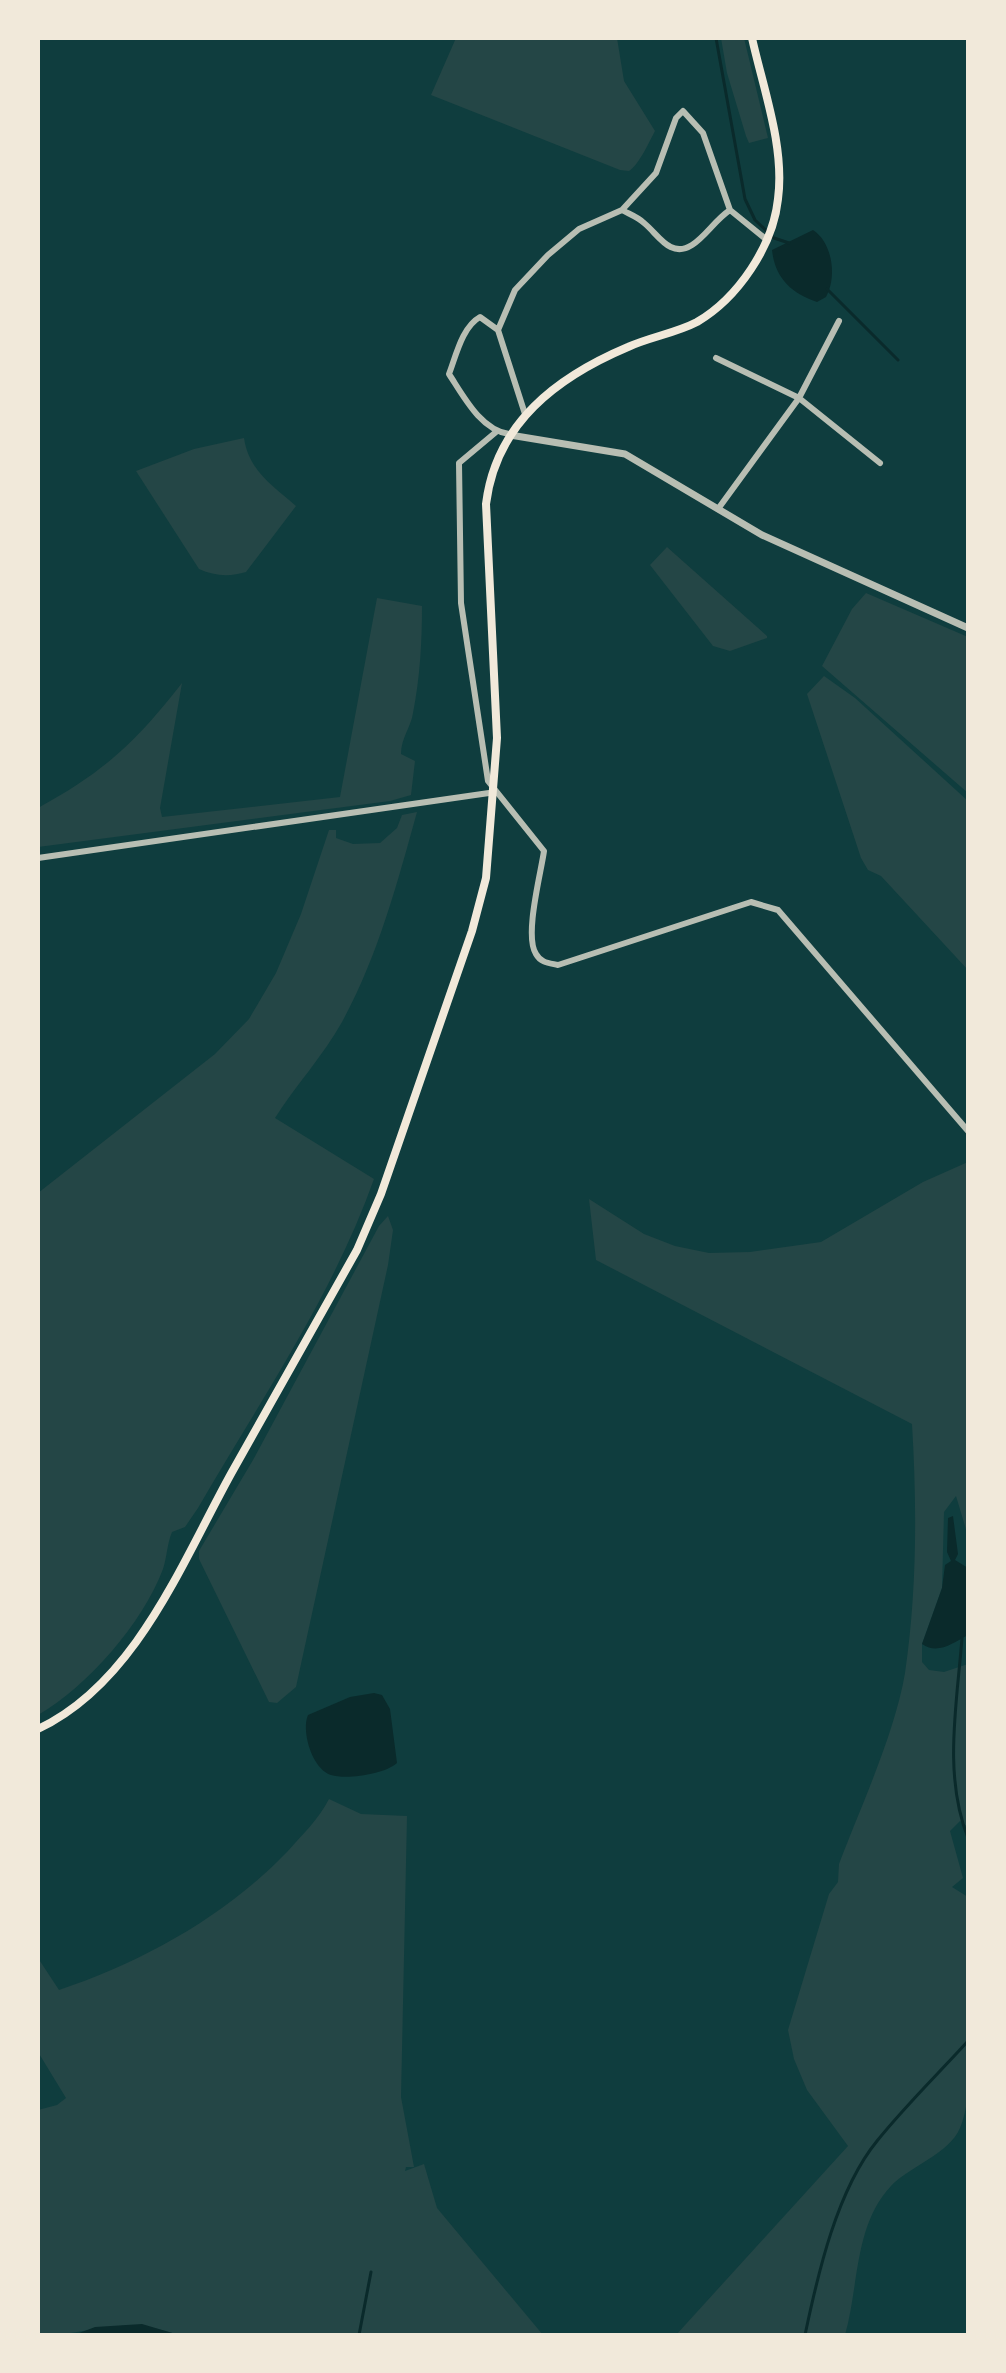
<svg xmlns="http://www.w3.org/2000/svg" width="1006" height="2373" font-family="Arial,sans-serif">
	<rect width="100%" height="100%" fill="#0f3d3e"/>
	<path fill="#244646" d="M456,38h161l7,43 31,50c-6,11 -16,34 -26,40l-9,-1 -189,-75z
		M721,38h23l24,100 -19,5 -3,-7 -19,-63z
		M244,438c5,33 28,47 52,68l-50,66c-16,5 -32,4 -47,-3l-63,-98 58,-22z
		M667,547l100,89v2l-37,13 -17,-5 -63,-81z
		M866,593l102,44v156l-146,-127 30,-57z
		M377,598l45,8c0,36 -2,72 -9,107 -2,14 -12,25 -12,41l14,7 -4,34 -21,6 -352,46v-39c67,-37 97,-65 144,-125l-22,125 2,9 178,-20z
		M824,676l31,22 113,103v169l-87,-94 -13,-6 -7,-12 -54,-164z
		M417,812c-20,72 -39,144 -75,210 -19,34 -46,63 -67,96l99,61c-41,116 -114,222 -176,329l-13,19 -13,5c-5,12 -5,25 -9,37 -21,55 -75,117 -125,146v-522l177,-139 34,-35 27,-46 25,-59 28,-84h7v8l17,6 27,-1 17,-15 5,-13z
		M968,1162v374l-12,-40 -12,16 -2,76 -20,56v18l7,8 15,2 24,-8v163l-8,-6 -10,10 13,47 -11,9 16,10c0,45 0,90 0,134 0,31 4,68 -8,97 -11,26 -50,38 -69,58 -37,39 -32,100 -46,149h-169l172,-189 -41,-56 -13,-31 -6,-29 41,-136 9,-12 1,-18c22,-58 56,-131 66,-191 12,-81 12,-166 7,-249l-316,-164 -7,-61 55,35 31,12 34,7 41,-1 71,-10 102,-60z
		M388,1216l5,14 -5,35 -92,422 -19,16 -8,-1 -70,-143v-8l54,-91 126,-234z
		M329,1799l32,15 46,2 -6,281 13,70h-8l-1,4 19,-7 13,44 106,127h-364c-60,-21 -84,0 -141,0v-225l19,-5 9,-7 -28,-46v-94l21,32c85,-29 165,-73 228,-138 15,-17 32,-33 42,-53z"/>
	<path fill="#0a2a2b" d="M813,230c20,13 24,48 13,67l-9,5c-26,-9 -42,-24 -45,-52z
		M953,1516l5,38 -3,6 13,8v67c-15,8 -30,20 -46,9l20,-56 3,-23 6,-4 -4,-9 1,-34z
		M374,1693l8,2 8,14 7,54c-12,11 -50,17 -66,12 -19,-6 -30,-44 -23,-60l42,-18z
		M142,2324l37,11h-105l21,-8z"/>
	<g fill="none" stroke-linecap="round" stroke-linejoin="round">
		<path stroke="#0a2a2b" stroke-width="3" d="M716,38l29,161 10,21 19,18 15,5
			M827,289l71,71
			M962,1638c-5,66 -19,137 6,200
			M359,2335l12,-63
			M805,2335c13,-62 32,-145 72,-194 28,-35 61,-67 91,-100"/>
		<path stroke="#b8beb3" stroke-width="6" d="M622,210l34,-37 20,-55 7,-7 20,22 27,77 37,30
			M498,330l17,-40 33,-35 31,-26 43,-19c7,4 16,7 22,13 14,11 26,36 48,22 14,-9 23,-25 38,-35
			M716,358l83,40 81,65
			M496,432l-37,31 2,140 27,178 56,70c-3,22 -20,85 -8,103 5,9 13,9 22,11l193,-63 27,8 190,221
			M509,434c-28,-4 -45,-37 -60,-60 7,-18 13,-47 31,-57l18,13 27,84
			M718,509l81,-111 40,-77
			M38,858l458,-66"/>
		<path stroke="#b8beb3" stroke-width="7" d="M510,435l115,19 137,81 206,93"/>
		<path stroke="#f1e9da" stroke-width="8" d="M38,1729c98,-46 144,-167 194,-257 42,-74 83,-148 125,-222l24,-56 91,-263 14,-53 11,-140 -11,-234c10,-81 71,-127 142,-157 22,-10 48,-14 69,-25 41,-24 76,-76 81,-123 7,-52 -15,-111 -26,-161"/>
	</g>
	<rect width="1006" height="2373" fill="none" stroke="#f1e9da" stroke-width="80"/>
</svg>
